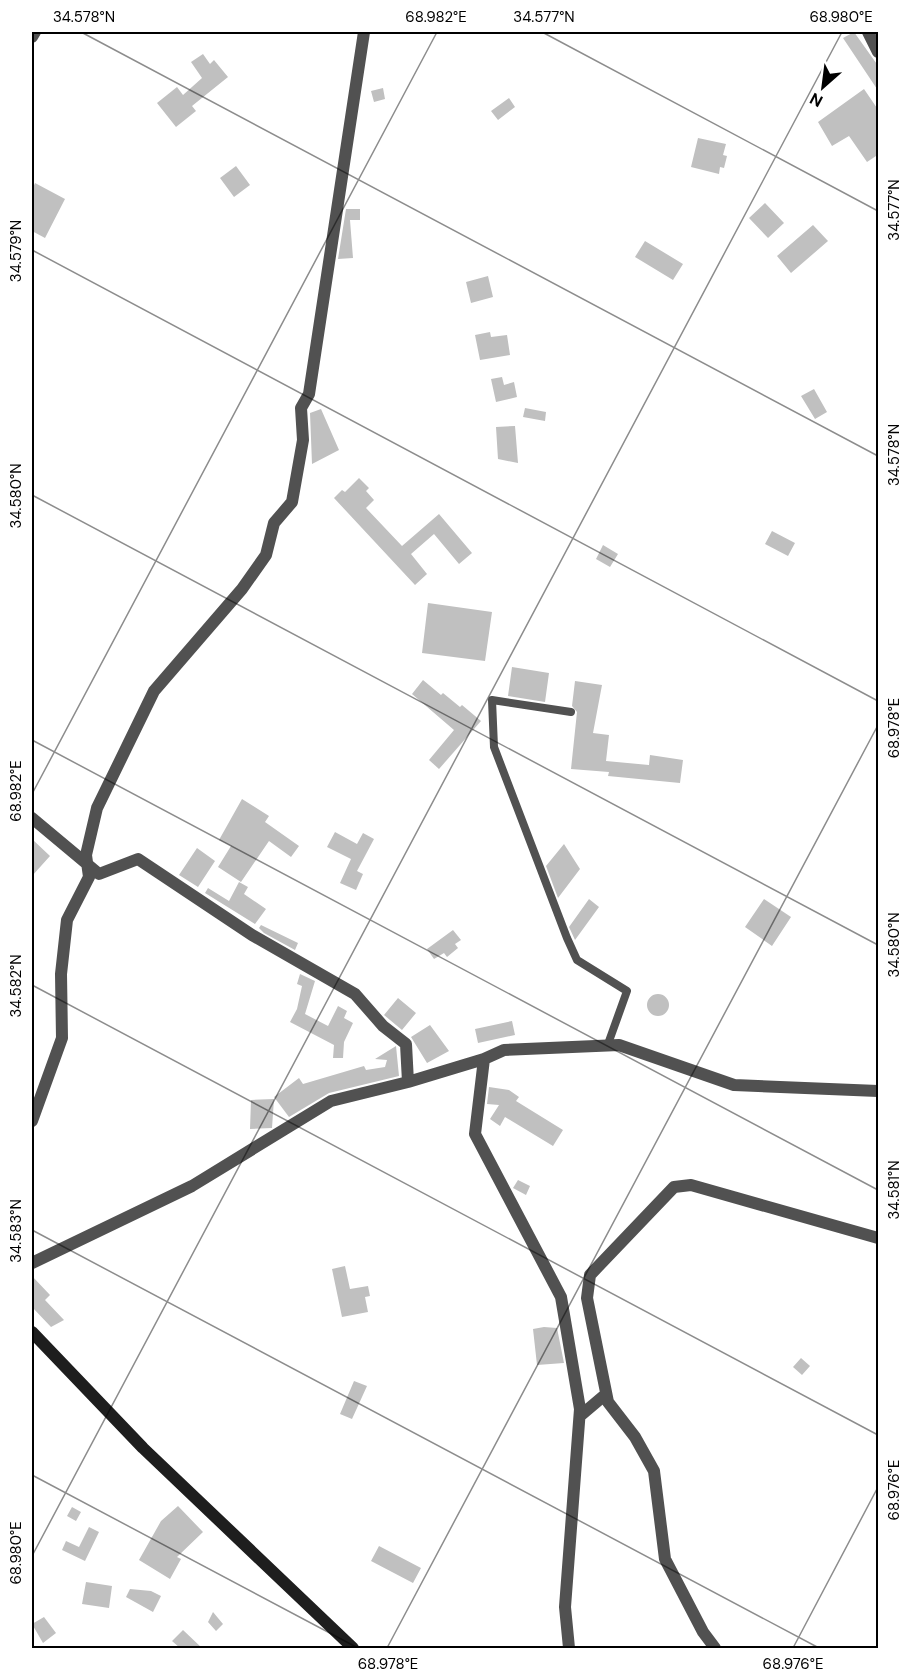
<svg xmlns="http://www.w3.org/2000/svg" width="910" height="1680" font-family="'DM Sans',sans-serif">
	<rect width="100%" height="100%" fill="#fff"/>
	<path fill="#c0c0c0" d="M854,32l25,35v25l-36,-54z
		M203,54l7,10 4,-4 14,17 -36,29 4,5 -20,16 -19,-24 20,-16 6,8 19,-17 -11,-16z
		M383,88l2,11 -11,3 -3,-11z
		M864,89l15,22v43l-12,8 -18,-26 -17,10 -14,-24z
		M509,98l6,9 -17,13 -7,-9z
		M698,138l28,6 -3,11 4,1 -3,12 -4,-1 -1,7 -28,-7z
		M236,166l14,19 -16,12 -14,-19z
		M35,183l30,16 -20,39 -13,-7v-41z
		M765,203l19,20 -16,15 -19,-20z
		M346,209h14v11h-10l3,38 -15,1z
		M813,225l15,16 -37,32 -14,-17z
		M645,241l38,23 -10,16 -38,-23z
		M488,276l5,21 -22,6 -5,-21z
		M490,332l1,5 16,-2 3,20 -30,5 -5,-25z
		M502,377l2,8 10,-3 3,15 -21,5 -5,-23z
		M814,389l13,23 -12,7 -14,-23z
		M525,408l21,4 -1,9 -22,-4z
		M321,409l18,41 -27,14 -2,-51z
		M515,426l3,37 -20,-4 -2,-32z
		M359,478l10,10 -3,3 8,9 -8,8 36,38 37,-32 33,39 -13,11 -25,-30 -23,20 16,20 -12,11 -81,-87 8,-8 3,2z
		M772,531l23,12 -7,13 -23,-12z
		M603,545l15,9 -8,13 -14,-8z
		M428,603l64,9 -7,49 -63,-8z
		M512,667l37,6 -4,29 -37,-6z
		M423,680l18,15 2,-2 17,14 2,-2 19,16 -42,48 -10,-9 25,-30 -42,-36z
		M575,681l27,4 -9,48 16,2 -3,26 43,4 1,-10 33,5 -3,23 -72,-7 1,-4 -38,-3 6,-57 -5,-6z
		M242,799l27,17 -4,6 34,24 -8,11 -22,-16 -28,41 -23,-15 13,-21 -12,-6z
		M335,832l22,12 6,-11 11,6 -17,32 6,3 -7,16 -16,-7 11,-24 -24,-12z
		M32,839l18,17 -18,20z
		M564,844l16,25 -22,29 -12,-32z
		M197,848l18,13 -17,26 -19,-12z
		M239,882l9,5 -4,7 22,15 -11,15 -50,-31 3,-5 21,13z
		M589,899l10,8 -24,33 -6,-13z
		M764,899l27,18 -19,29 -27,-19z
		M261,925l37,18 -3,7 -31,-17 -5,-5z
		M453,930l8,10 -6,4 3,4 -11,9 -3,-4 -10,6 -7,-10z
		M300,974l15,7 -10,33 23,12 10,-20 9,5 -3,7 9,5 -9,19 -1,16h-10l1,-13 -44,-23 7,-13 5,-23 -5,-2z
		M647 1005a11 11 0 1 1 22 0a11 11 0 1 1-22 0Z
		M398,998l18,15 -14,17 -18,-15z
		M512,1021l3,14 -37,8 -3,-14z
		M430,1025l19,26 -22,12 -16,-26z
		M396,1046l3,30 -70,17 -40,24 -15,-20 25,-19 4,6 61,-18 2,4 19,-3 2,-7 -12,-1z
		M489,1087l20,3 10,7 -3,4 47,29 -10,16 -48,-29 -5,9 -10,-7 9,-14 -12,-1z
		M274,1099l-2,29 -22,1 1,-29z
		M518,1180l12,6 -4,9 -13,-7z
		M345,1266l5,23 18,-3 2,10 -5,1 3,15 -26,5 -10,-48z
		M32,1276l18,19 -5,5 19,20 -13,7 -19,-20z
		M544,1327l13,1 7,35 -27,2 -4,-36z
		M801,1358l9,8 -8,9 -9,-8z
		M354,1381l13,5 -15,33 -12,-5z
		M178,1506l25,26 -26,25 4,2 -11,20 -31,-19 22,-39z
		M72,1507l9,5 -5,9 -9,-5z
		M89,1527l10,5 -14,29 -23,-11 4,-9 13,6z
		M379,1546l42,22 -8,15 -42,-22z
		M86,1582l26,4 -3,22 -27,-4z
		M130,1589l21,2 10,5 -8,16 -27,-15z
		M213,1612l10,12 -7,7 -8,-9z
		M44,1617l12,16 -13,10 -11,-19z
		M183,1630l19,18h-22l-8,-7z"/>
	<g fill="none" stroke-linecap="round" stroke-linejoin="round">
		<path stroke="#515151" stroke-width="8" d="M571,712l-79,-12 2,47 73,191 10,22 50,31 -19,53"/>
		<path stroke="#515151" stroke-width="12" d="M868,32l10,20
			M32,37l3,-5
			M32,818l67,56 39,-15 114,76 103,59 28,32 23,18 2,38
			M32,1121l30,-83 -1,-64 6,-54 22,-43 -3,-22 11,-47 57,-117 88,-102 24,-34 8,-32 18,-21 11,-62 -2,-32 8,-14 55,-362
			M32,1263l160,-77 139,-85 77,-19 76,-23
			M580,1416l26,-22
			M569,1648l-4,-41 15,-198 -19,-112 -86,-163 9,-75 20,-9 115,-5 115,40 144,6
			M715,1648l-12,-16 -38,-73 -11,-88 -19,-34 -27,-35 -21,-104 3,-23 84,-88 17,-2 187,53"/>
		<path stroke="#1e1e1e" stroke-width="12" d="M32,1332l111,116 210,200"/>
	</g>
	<path fill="none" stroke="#000" stroke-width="1.5" stroke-opacity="0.45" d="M81,32l797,424M542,32l336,179M32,250l846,451M32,495l846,450M32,740l846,450M32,794l405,-762M32,985l846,450M32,1230l787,418M32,1475l326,173M32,1556l810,-1524M387,1648l491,-923M793,1648l85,-161"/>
	<rect width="910" height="1680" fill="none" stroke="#ffffff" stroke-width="66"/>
	<g transform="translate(823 87) rotate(208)" stroke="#ffffff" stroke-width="4.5" paint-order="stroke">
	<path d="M0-4.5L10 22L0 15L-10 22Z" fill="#000000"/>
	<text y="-9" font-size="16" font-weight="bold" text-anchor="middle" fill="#000000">N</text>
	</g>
	<rect x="33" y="33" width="844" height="1614" fill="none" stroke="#000" stroke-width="2"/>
	<g font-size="15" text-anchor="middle" fill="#000">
		<text x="84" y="22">34.578°N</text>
		<text x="436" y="22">68.982°E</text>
		<text x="544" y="22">34.577°N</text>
		<text x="841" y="22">68.980°E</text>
		<text transform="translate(894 210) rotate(-90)" y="5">34.577°N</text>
		<text transform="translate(16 251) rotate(-90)" y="5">34.579°N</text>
		<text transform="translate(894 455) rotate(-90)" y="5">34.578°N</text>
		<text transform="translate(16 496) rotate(-90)" y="5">34.580°N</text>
		<text transform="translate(894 728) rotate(-90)" y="5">68.978°E</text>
		<text transform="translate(16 791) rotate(-90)" y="5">68.982°E</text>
		<text transform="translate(894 945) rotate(-90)" y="5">34.580°N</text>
		<text transform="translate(16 986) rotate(-90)" y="5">34.582°N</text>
		<text transform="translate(894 1190) rotate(-90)" y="5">34.581°N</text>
		<text transform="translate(16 1231) rotate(-90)" y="5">34.583°N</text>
		<text transform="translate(894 1490) rotate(-90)" y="5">68.976°E</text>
		<text transform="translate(16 1553) rotate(-90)" y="5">68.980°E</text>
		<text x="388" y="1669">68.978°E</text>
		<text x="793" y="1669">68.976°E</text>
	</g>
</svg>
